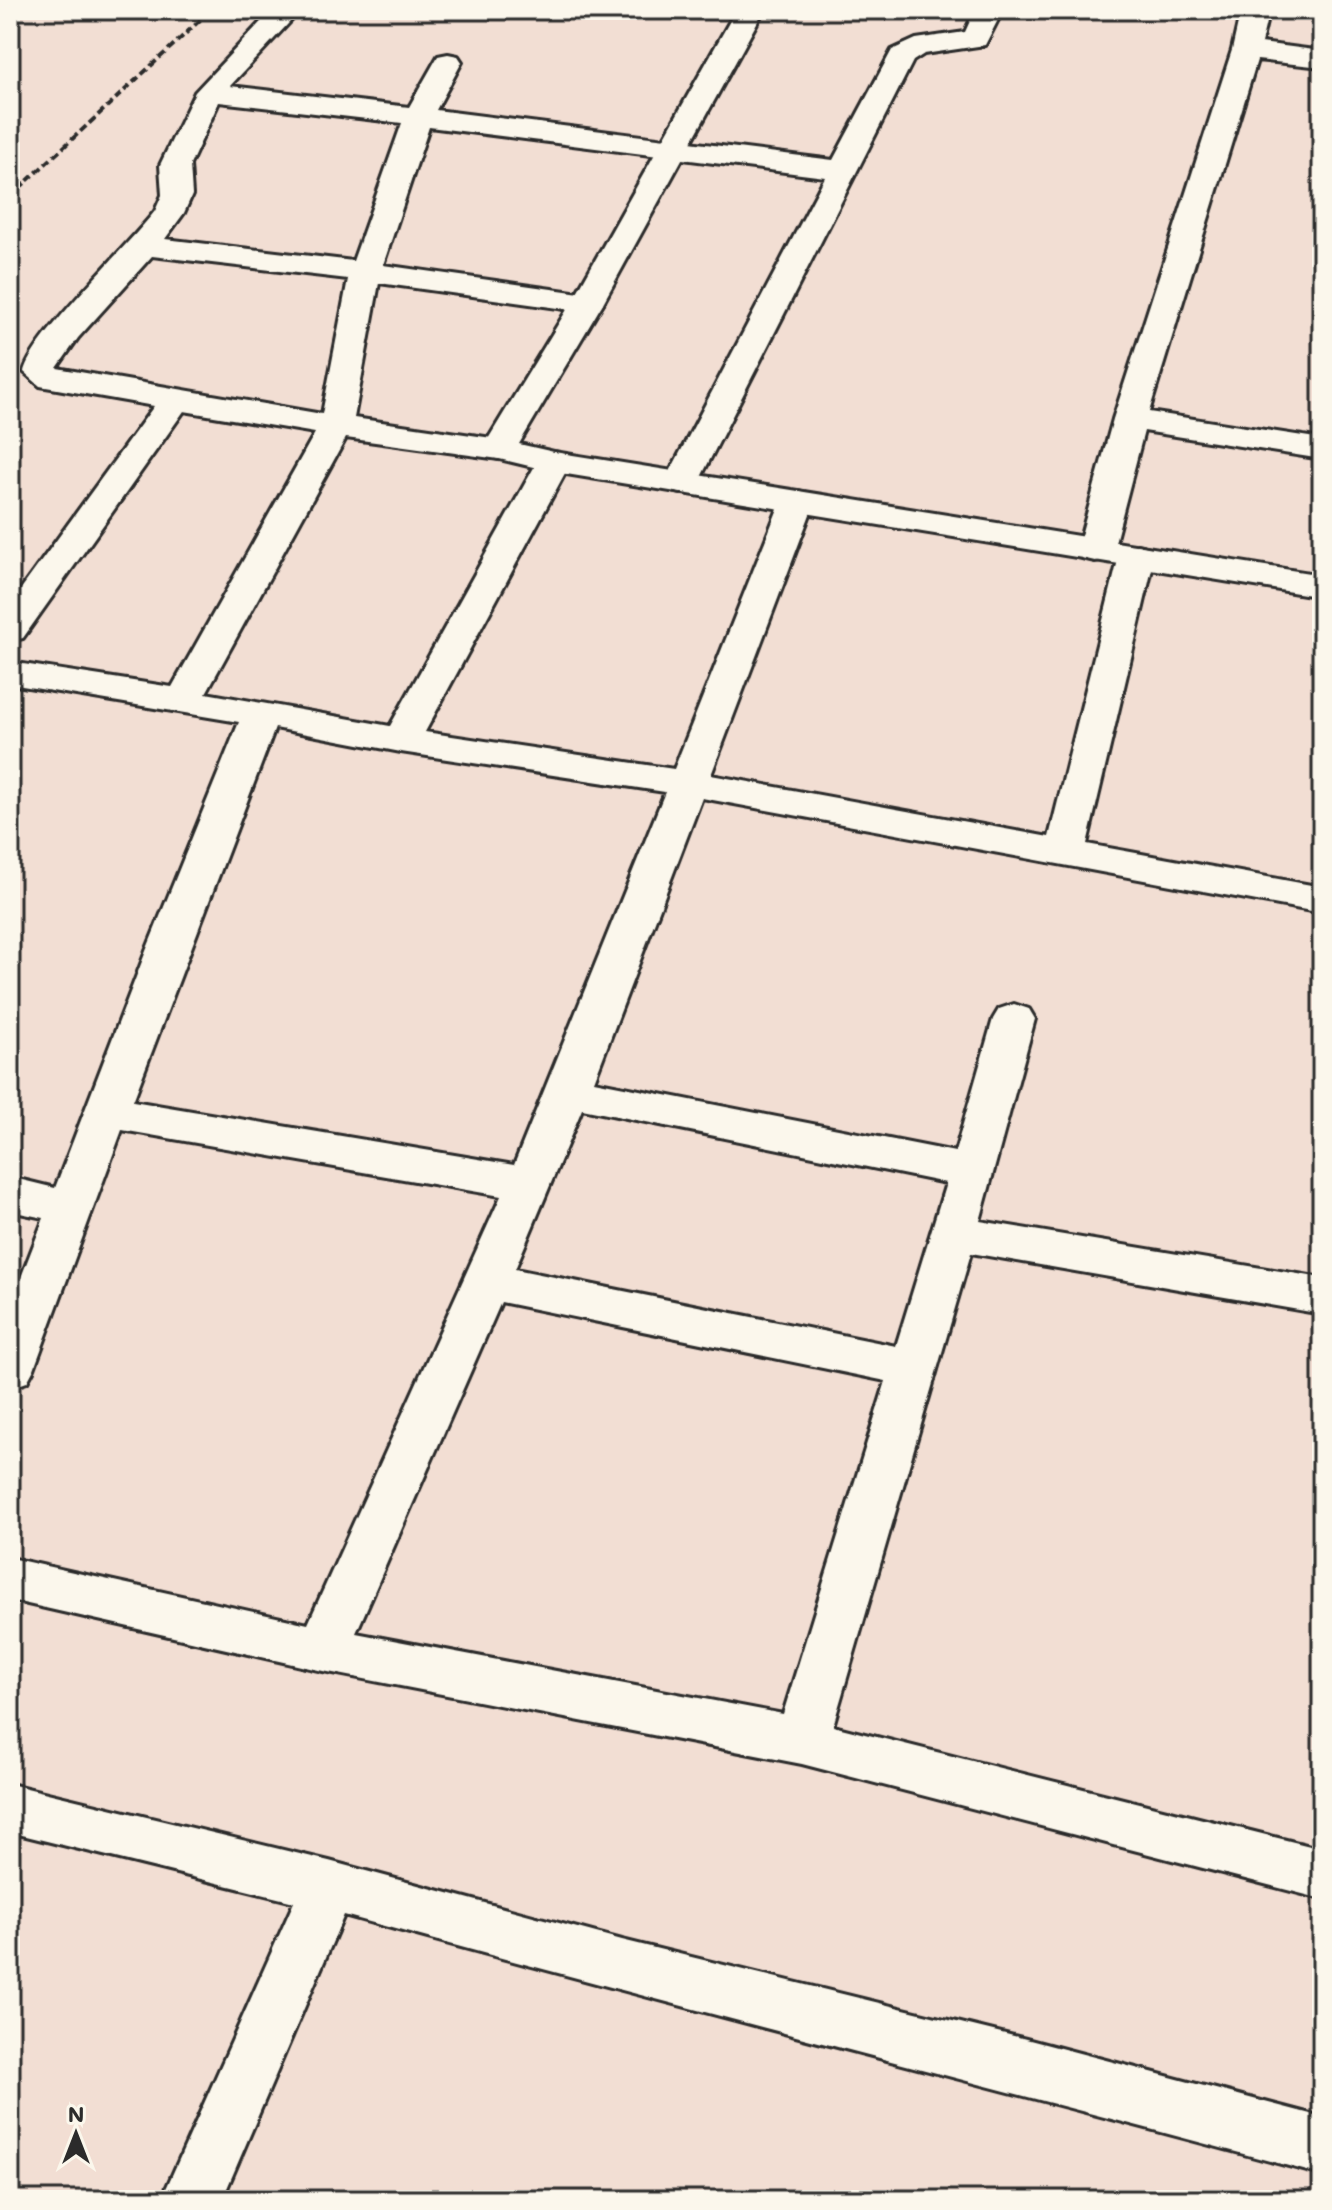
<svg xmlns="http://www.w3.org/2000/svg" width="1332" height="2210" font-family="Mali,sans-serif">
	<rect width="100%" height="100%" fill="#f2ded3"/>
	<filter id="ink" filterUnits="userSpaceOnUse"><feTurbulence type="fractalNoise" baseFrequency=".0125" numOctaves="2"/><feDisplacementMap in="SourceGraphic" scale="16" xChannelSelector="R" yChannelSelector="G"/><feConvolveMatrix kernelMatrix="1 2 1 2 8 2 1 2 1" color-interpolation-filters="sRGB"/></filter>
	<g filter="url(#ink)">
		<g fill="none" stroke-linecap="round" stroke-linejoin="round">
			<defs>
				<path id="street" d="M272,10h29l-71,76 179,21 29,-51 10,-2 10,2 4,6 -26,48 397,50 59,-110 24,-11 49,-7 10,-22h28l-18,35 -61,9 -11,7 -215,422 -5,7 -12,3 -12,-3 -5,-7 161,-306 -396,-50 -46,138 204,29 11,2 5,7 -5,7 -11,2 -208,-29 -25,135 145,21 12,3 5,7 -5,7 -12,3 -153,-21 -140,255 184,33 147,-264 5,-7 12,-3 12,3 5,7 -146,270 249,37 107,-268 5,-7 12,-3 12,3 5,7 -104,274 338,62 70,-281 5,-8 13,-3 13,3 5,8 -68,288 235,43v26l-620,-115 -108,283 361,71 38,-133 6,-10 15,-5 15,5 6,10 -55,202 342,57v36l-351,-61 -138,473 489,123v50l-520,-135 -479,-93 -313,-71v-42l298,66 193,-428 -379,-66 -88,239 -7,13 -17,6v-82l34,-88 -34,-7v-34l45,11 91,-237 93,-229 -229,-38v-22l162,25 143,-254 -131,-22 -161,227 -13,3v-37l144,-198 -114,-20 -16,-14c7,-33 104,-126 131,-161l7,-16 -2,-30 35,-73zM219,102l183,21 -49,138 -188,-22 19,-26 8,-18 -2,-30zM152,256l196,23 -26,135 -265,-46 21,-30zM275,728l126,24 264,40 -151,373 -381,-64zM582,1109l364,74 -50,163 -381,-77zM501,1302l385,79 -103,333 -427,-81z
					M1241,10h28l-8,33 61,8v16l-65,-7 -108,352 173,27v20l-178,-28 -31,119 -5,8 -13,3 -13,-3 -5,-8 36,-131 119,-369z
					M10,1784l319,77 293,79 404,99 296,78v58c-326,-88 -653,-170 -978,-260l-122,285h-61l133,-298 -284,-70z"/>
				<path id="secondary" d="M736,10h28l-161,293 -84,141 35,8 768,123v22l-768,-125 -67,-16 -5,-7 89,-146z"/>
			</defs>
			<use href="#street" stroke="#2b2b2b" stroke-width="6"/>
			<use href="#secondary" stroke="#2b2b2b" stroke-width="6"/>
			<use href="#street" fill="#fbf7ec" fill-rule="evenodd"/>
			<use href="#secondary" fill="#fbf7ec" fill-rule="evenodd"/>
			<path stroke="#2b2b2b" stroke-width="4" stroke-dasharray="8 4" stroke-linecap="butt" d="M10,197l201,-187"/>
		</g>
	</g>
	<rect width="1332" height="2210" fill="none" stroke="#fbf7ec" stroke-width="40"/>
	<rect x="20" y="20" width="1292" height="2170" fill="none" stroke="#2b2b2b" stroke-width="3" filter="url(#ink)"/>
	<g transform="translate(76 2134)" stroke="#fbf7ec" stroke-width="6" paint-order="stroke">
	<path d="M0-6L14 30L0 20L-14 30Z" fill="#2b2b2b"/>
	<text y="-12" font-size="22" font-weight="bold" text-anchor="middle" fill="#2b2b2b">N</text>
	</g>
</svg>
